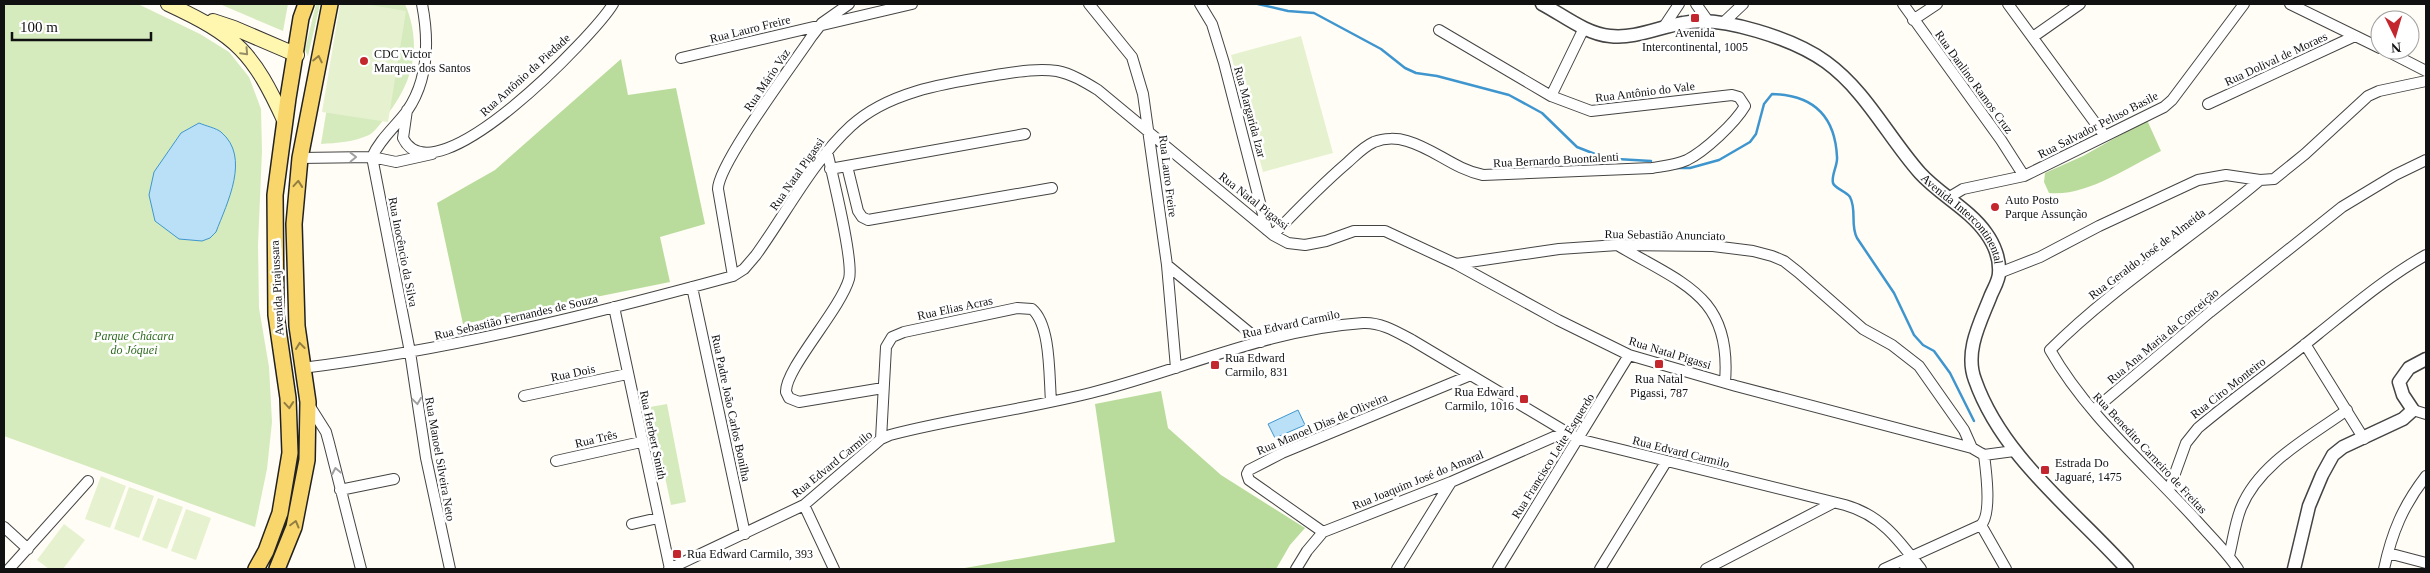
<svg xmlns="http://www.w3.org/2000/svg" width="2430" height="573" font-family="Georgia,serif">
	<rect width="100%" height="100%" fill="#fffdf5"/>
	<path fill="#d5ebbd" d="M4,4h134l62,30 29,18 20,25 12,32 1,42 -4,94 1,63 10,59 3,55 -5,47 -12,58 -251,-91z
		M224,4h64l-5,27 -61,-26z
		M316,4h4l-12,52 -3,-6z
		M344,4h61c17,40 9,77 -18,111 -5,6 -11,16 -18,20 -15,7 -32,8 -48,9z
		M667,404l19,98 -15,3 -21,-98z"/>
	<path fill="#b9dc9c" d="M621,59l7,36 48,-7 29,136 -45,13 10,45 -207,42 -26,-121 58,-33z
		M2147,120l14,31c-33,16 -75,46 -112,42l-5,-11 1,-9 38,-17z
		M1161,391l7,37 53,47 84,53 -15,17 -14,24h-317l156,-27 -20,-138z"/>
	<path fill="#e6f2cf" d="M340,4h24l42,7 -18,111 -66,-10z
		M1301,36l32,117 -70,19 -32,-117z
		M101,476l25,10 -16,42 -25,-9z
		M129,487l25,9 -15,42 -25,-9z
		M158,498l25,9 -16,42 -25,-9z
		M186,509l25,9 -15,42 -25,-9z
		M64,524l21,16 -22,29h-14l-12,-9z"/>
	<path fill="#b9e0f7" stroke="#3f96cf" d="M199,123c7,3 17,5 22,9 30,25 6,71 -5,100l-6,6 -8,3 -23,-2 -24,-18 -6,-26 5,-23 27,-39z
		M1298,410l7,15 -30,13 -7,-14z"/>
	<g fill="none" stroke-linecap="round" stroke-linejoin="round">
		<path stroke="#3f96cf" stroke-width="2.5" d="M1258,4l30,7 26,2 67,36 24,19 11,5 21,3 72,19 33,18 35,34 23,9 17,3 34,2
			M1677,168h13l29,-8 31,-18 6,-8 8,-30 8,-10c40,1 63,21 65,63 1,8 -6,18 -4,26 2,6 13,8 17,14 7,13 0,28 7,41l37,55 20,42 9,10 11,6 16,22 24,48"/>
		<defs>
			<path id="minor" d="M1089,4l43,53 11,37 24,171 9,103
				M1200,4l12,20 12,39 43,167
				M1696,4l12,17
				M1903,4l98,136 23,36
				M2008,4l96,131
				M2290,4l90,44
				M1913,20l24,-16
				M1724,22l19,-18
				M1663,28l16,-24
				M2033,37l47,-33
				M2385,50l41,21
				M681,58l231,-54
				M1551,96l33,-68
				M2208,104l147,-68
				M407,110l-4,28c31,65 192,-104 210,-134
				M827,151c5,23 27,110 22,128 -9,31 -64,90 -63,113l3,6 10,4 84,-14
				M372,157l38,195 16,106 24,111
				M372,157c8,-18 23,-30 35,-46 22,-32 22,-71 15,-107
				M300,158l72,-1 24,5 36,-8
				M847,166l11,45 4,6 6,3 184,-32
				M830,169l195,-35
				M1948,198l15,-9 61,-13 140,-69 8,-7 72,-96
				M1273,235c24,-25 47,-49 74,-72 8,-7 16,-16 27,-21 10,-4 23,-4 33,-1 28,8 47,28 76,34l169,-7c12,-2 24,-3 35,-8 18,-9 48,-37 58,-54l-6,-9 -7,-2 -141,16 -40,-15 -112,-66
				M1619,246c64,38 113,50 106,136
				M1456,264l103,-15 59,-4 95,1 40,5 19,5 12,5 14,11 65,57 29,16 27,21 45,64 8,18
				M1167,265l94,77
				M1999,273l41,-16 59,-31 99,-46 28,-5 34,5 14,-1 31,-25 63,-58 11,-5 47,-10
				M733,276l-15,-87c0,-25 76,-126 94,-153l10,-13 27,-19
				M692,287l53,247
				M614,307l56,262
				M2305,344l59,95
				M302,368c147,-18 288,-53 431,-92l11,-7 12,-14c31,-43 56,-93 95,-129 38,-35 96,-43 145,-51 20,-3 41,-7 61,-4 15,3 28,11 41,19l175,145 15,8 17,2 21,-4 28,-10h31l71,33 102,56 71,35 107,31 236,62 12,7 30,-4
				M524,396l103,-22
				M309,405l17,27 3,11 32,126
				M2094,410l116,-98 132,-105 53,-32 31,-15
				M2413,410l13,4
				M881,439l5,-92 6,-10 12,-5 113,-24 15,1c19,16 17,68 19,92
				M556,461l85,-19
				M340,490l54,-11
				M2169,490l17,-47 12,-15c39,-33 81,-62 120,-94 35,-28 69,-57 108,-79
				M804,505l30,64
				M632,524l26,-6
				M1981,525c11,-11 5,-55 3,-70
				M1981,525l25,44
				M4,527l24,22
				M1323,532l-74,-52 -2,-6 2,-4 33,-17 189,-78
				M2388,553l38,10
				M2229,556c4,-16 6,-33 12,-48 18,-45 69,-71 106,-98
				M9,569l79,-88
				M669,569l135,-64 77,-66 9,-4c69,-18 140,-26 208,-44 88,-23 173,-62 265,-68 18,-1 34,9 49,17l166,99 267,66c36,10 54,35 76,64
				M1296,569l11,-18 16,-19 128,-50 114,-50
				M1397,569l54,-87
				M1498,569l131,-214
				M1600,569l66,-107
				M1706,569l127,-66
				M1884,569l97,-44
				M1905,569l10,-8
				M2238,569c-12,-18 -28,-33 -42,-49 -50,-55 -109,-105 -146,-170 64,-64 142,-112 210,-170
				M2384,569c8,-37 19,-63 42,-93"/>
			<g id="tertiary">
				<path id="s1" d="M1542,4c21,11 44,30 68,32 25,3 49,-9 73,-13 39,-8 111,16 143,39 40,29 62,75 94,111 20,22 49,36 66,60 8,11 14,26 13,40 0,7 -5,15 -8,22 -10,26 -27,56 -16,85 27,77 99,130 152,189"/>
				<path d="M2294,569l15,-63 13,-31 11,-20 10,-8 60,-28 10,-9 -10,-15 -4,-13 10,-14 17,-9"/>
			</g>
			<path id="secondary" d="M168,4c69,32 85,48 117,118
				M213,21l21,7 63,27"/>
			<path id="primary" d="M256,569l10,-18 14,-38 10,-60 -2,-55 -12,-83 -1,-120 13,-97 13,-80 5,-14
				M277,569l17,-42 13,-67 1,-58 -11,-76 -3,-102 6,-66 30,-154"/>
		</defs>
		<use href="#minor" stroke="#444" stroke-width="12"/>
		<use href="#tertiary" stroke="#444" stroke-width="15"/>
		<use href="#secondary" stroke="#333" stroke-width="16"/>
		<use href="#primary" stroke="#222" stroke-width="18"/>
		<use href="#minor" stroke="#fff" stroke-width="10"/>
		<use href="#tertiary" stroke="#fff" stroke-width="12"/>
		<use href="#secondary" stroke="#fff6b0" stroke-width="14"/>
		<use href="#primary" stroke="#f9d66b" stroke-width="15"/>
	</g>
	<defs><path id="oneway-chevron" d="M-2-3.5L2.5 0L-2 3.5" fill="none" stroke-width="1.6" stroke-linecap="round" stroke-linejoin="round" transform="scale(1.25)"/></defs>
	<use stroke="#948f68" href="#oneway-chevron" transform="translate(245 52) rotate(47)"/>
	<g stroke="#917d42">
		<use href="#oneway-chevron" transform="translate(318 59) rotate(-78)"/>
		<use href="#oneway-chevron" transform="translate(298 184) rotate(-85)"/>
		<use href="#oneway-chevron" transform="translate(300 346) rotate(-97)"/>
		<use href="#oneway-chevron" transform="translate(289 405) rotate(85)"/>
		<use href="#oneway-chevron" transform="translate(295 524) rotate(-75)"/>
	</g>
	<g stroke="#a0a0a0">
		<use href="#oneway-chevron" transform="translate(353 157) rotate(-1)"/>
		<use href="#oneway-chevron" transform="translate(417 401) rotate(82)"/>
		<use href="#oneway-chevron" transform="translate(336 471) rotate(-101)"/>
	</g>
	<g fill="#c4262e" stroke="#fff" stroke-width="2">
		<rect x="1690" y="13" width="10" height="10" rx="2.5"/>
		<circle cx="364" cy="61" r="5"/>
		<circle cx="1995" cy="207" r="5"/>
		<rect x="1654" y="359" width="10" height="10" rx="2.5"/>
		<rect x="1210" y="360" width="10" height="10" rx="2.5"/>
		<rect x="1519" y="394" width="10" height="10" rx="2.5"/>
		<rect x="2040" y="465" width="10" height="10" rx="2.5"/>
		<rect x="672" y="549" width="10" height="10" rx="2.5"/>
	</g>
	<g text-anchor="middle" stroke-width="5" stroke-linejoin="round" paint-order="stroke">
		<g font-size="12" fill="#111" stroke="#fff">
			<text transform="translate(750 29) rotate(-14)" y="4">Rua Lauro Freire</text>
			<text transform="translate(2276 59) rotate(-25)" y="4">Rua Dolival de Moraes</text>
			<text transform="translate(525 75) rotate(-42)" y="4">Rua Antônio da Piedade</text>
			<text transform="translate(767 80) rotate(-56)" y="4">Rua Mário Vaz</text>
			<text transform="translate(1974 82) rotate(54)" y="4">Rua Danlino Ramos Cruz</text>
			<text transform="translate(1645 92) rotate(-7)" y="4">Rua Antônio do Vale</text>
			<text transform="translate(1250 112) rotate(75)" y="4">Rua Margarida Izar</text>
			<text transform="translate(2098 125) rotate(-27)" y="4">Rua Salvador Peluso Basile</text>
			<text transform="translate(1556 160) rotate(-3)" y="4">Rua Bernardo Buontalenti</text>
			<text transform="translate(797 174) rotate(-55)" y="4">Rua Natal Pigassi</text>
			<text transform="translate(1168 176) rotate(83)" y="4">Rua Lauro Freire</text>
			<text transform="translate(1254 201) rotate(38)" y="4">Rua Natal Pigassi</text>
			<text dy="4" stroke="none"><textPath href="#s1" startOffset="511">Avenida Intercontinental</textPath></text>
			<text transform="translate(1665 235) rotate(1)" y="4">Rua Sebastião Anunciato</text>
			<text transform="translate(403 252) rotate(79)" y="4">Rua Inocêncio da Silva</text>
			<text transform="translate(2147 254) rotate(-37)" y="4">Rua Geraldo José de Almeida</text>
			<text transform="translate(277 288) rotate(-93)" y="4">Avenida Pirajussara</text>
			<text transform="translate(955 308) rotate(-12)" y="4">Rua Elias Acras</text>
			<text transform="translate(516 317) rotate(-13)" y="4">Rua Sebastião Fernandes de Souza</text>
			<text transform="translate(1291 324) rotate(-12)" y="4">Rua Edvard Carmilo</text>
			<text transform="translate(2163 336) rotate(-40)" y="4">Rua Ana Maria da Conceição</text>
			<text transform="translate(1670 353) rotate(17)" y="4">Rua Natal Pigassi</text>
			<text transform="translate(573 373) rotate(-12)" y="4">Rua Dois</text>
			<text transform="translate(2228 388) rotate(-38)" y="4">Rua Ciro Monteiro</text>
			<text transform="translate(731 408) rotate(78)" y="4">Rua Padre João Carlos Bonilha</text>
			<text transform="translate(1322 424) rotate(-23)" y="4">Rua Manoel Dias de Oliveira</text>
			<text transform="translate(653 435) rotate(78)" y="4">Rua Herbert Smith</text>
			<text transform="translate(596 439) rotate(-13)" y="4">Rua Três</text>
			<text transform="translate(1681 452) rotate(14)" y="4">Rua Edvard Carmilo</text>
			<text transform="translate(2150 453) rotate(47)" y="4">Rua Benedito Carneiro de Freitas</text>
			<text transform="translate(1553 456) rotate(-58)" y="4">Rua Francisco Leite Esquerdo</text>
			<text transform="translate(440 459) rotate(80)" y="4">Rua Manoel Silveira Neto</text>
			<text transform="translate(832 464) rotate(-39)" y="4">Rua Edvard Carmilo</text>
			<text transform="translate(1418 480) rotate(-22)" y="4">Rua Joaquim José do Amaral</text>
		</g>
		<g font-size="12" fill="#111" stroke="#fff" text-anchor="start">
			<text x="1695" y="37" text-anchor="middle">Avenida<tspan x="1695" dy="14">Intercontinental, 1005</tspan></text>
			<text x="374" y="58">CDC Victor<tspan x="374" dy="14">Marques dos Santos</tspan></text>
			<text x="2005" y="204">Auto Posto<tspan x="2005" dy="14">Parque Assunção</tspan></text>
			<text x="1225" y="362">Rua Edward<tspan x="1225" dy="14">Carmilo, 831</tspan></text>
			<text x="1659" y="383" text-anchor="middle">Rua Natal<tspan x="1659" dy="14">Pigassi, 787</tspan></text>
			<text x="1514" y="396" text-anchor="end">Rua Edward<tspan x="1514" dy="14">Carmilo, 1016</tspan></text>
			<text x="2055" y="467">Estrada Do<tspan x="2055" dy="14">Jaguaré, 1475</tspan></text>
			<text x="687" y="558">Rua Edward Carmilo, 393</text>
		</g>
		<g font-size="12" font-style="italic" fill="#2f6b1f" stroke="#fff">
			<text x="134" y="340">Parque Chácara<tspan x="134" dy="14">do Jóquei</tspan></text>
		</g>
	</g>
	<rect width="2430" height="573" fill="none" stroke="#111111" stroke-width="10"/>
	<g transform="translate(2395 35) rotate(175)"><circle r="24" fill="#ffffff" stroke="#a0a0a0"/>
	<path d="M0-4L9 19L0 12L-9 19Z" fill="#c4262e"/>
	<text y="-8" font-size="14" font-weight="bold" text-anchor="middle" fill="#111111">N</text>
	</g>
	<path d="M12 32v8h139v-8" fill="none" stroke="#111111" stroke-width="2.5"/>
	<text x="20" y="32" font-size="15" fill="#111111" stroke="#ffffff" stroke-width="4" paint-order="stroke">100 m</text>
</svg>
